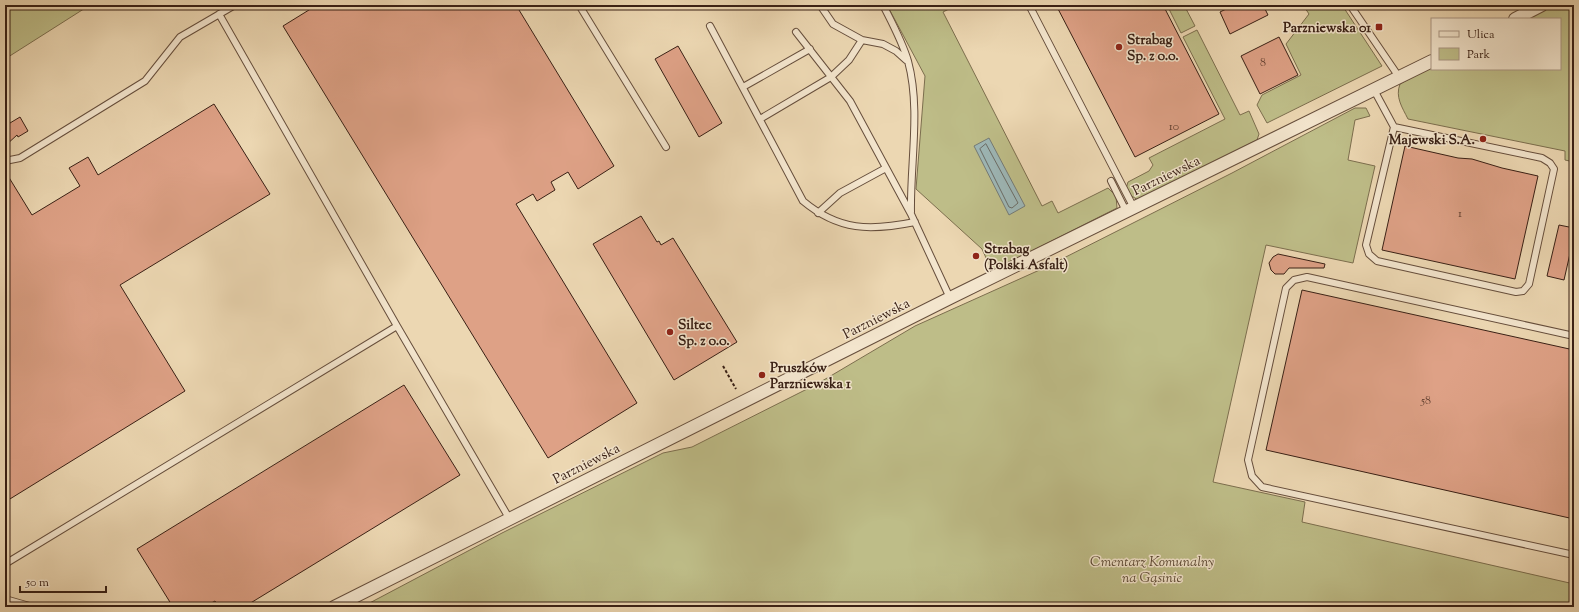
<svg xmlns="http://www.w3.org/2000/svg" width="1579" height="612" font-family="'Sorts Mill Goudy',serif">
	<rect width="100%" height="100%" fill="#ecd7b2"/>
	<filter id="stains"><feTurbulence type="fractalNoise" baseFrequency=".005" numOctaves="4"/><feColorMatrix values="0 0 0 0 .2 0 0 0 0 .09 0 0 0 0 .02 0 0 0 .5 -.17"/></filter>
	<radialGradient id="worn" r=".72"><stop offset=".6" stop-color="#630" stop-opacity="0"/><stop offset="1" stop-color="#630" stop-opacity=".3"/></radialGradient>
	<path fill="#bebd88" stroke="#7c6e4e" d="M5,5h85l-85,54z
		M887,5h70l-14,7 99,194 10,-5 6,12 50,-25 8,8 1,12 -125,63 -10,-22 -66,-60 9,-113z
		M1167,5h17l11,21 -14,7z
		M1303,5h39l40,61 -115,57 -10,-18 5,-10 39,-20 -15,-31 23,-30z
		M1553,5h21v157l-9,-2v-9l-157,-32c-6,-12 -13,-22 -8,-35l32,-18v3h128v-50h-35z
		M1197,30l43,85 9,-4 10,23 -2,6 -119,60 -13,-8 3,-10 21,-11 4,-6 -4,-7 76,-39 -42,-82z
		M1355,108h11l4,8 -15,4 -7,40 27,6 -22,97 -87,-18 -53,237 92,20 -3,20 272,62v23h-1212l140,-74 161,-80 29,-6 125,-63 98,-58 129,-58 188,-95z"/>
	<path fill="#9db7b7" stroke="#757b76" d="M989,138l36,68 -16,9 -35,-69z"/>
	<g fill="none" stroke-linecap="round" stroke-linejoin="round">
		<path stroke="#6b6c66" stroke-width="1" d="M986,144l32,59 -6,5 -3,-1 -29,-58z"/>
	</g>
	<path fill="#dea186" stroke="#392015" d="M317,5h199l98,161 -36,23 -10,-17 -17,10 4,8 -18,11 -4,-7 -17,10 121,199 -89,55 -265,-432z
		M1056,5h107l56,109 -84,43z
		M1234,5h29l5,10 -38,19 -10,-22z
		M1279,37l19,38 -38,19 -19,-38z
		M678,46l44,77 -23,14 -44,-78z
		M214,104l56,90 -150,91 65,106 -180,111v-331l27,44 48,-29 -11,-18 19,-11 10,18z
		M20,117l8,14 -10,6 -1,-2 -12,11v-20z
		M1405,146l53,12 14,1 30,9 36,8 -23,103 -133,-29z
		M641,216l16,26 2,-1 2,4 12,-7 64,104 -63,38 -81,-136z
		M1559,225l15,3v8l-10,44 -17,-4z
		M1278,254l47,10 -1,4h-35l-5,6h-9l-4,-4 -2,-7 4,-6z
		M1302,290l272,60v169l-308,-69z
		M404,385l56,90 -216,132h-25l-4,-6 -11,6h-31l-36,-58z"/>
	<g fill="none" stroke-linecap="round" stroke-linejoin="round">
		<defs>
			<path id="lane" d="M579,5l87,142
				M820,5l13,19 29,16 21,4 13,7 10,9
				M883,5c9,18 19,36 25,56 13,48 2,102 3,151
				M1029,5l105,203
				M1350,5l49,72
				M219,14l178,312 112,192
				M710,26l93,175c36,30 67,30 112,21
				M796,32l54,69 61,113 39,84
				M743,87l67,-38
				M1374,90l20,37 -28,118 3,9 8,7 139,31 7,-1 6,-7 25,-115 -4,-6 -8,-5 -148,-31
				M760,119l71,-42 18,-17 13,-20
				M5,161l15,-3 125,-77 35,-44 55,-32
				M1111,181l15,30
				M818,213l22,-20 46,-25
				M1574,336l-267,-59 -13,3 -8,8 -38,172 4,16 10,11 312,68
				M5,564l392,-238
				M5,599l28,8"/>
			<path id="street" d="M1515,19l27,-14
				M334,607l616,-309 482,-237"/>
		</defs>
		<use href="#lane" stroke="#664e3c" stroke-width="8"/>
		<use href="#street" stroke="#664e3c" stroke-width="14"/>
		<path stroke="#392015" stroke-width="2" stroke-dasharray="3 2" stroke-linecap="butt" d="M723,366l13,23"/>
		<use href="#lane" stroke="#f3e5cd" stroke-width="6"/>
		<use href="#street" stroke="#f3e5cd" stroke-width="12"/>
	</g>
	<g fill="#8f2418" stroke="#f3e5cd" stroke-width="1.5">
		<rect x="1375" y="23" width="8" height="8" rx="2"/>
		<circle cx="1119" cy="47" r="4"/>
		<circle cx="1483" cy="139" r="4"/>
		<circle cx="976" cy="256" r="4"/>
		<circle cx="670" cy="332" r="4"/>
		<circle cx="762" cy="375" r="4"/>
	</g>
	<g text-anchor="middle" stroke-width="3" stroke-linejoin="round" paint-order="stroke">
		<g font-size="12" fill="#624031">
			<text x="1263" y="66">8</text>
			<text x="1174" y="130">10</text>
			<text x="1460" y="217">1</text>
			<text x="1426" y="404">58</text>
		</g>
		<g font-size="14" font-weight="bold" fill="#392015" stroke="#f3e5cd" text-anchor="start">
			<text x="1371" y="32" text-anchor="end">Parzniewska 01</text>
			<text x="1127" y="44">Strabag<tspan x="1127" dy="16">Sp. z o.o.</tspan></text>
			<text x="1475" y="144" text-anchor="end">Majewski S.A.</text>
			<text x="984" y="253">Strabag<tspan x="984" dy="16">(Polski Asfalt)</tspan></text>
			<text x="678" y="329">Siltec<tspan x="678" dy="16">Sp. z o.o.</tspan></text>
			<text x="770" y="372">Pruszków<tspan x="770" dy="16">Parzniewska 1</tspan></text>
		</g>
		<g font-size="14" fill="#392015" stroke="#f3e5cd">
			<text transform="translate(1166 175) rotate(-26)" y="5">Parzniewska</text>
			<text transform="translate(876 318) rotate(-27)" y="5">Parzniewska</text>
			<text transform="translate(586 463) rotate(-27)" y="5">Parzniewska</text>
		</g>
		<g font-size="14" font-style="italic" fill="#5a4732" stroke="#f3e5cd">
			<text x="1152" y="566">Cmentarz Komunalny<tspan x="1152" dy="16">na Gąsinie</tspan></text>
		</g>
	</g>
	<rect width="1579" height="612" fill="none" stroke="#ecd7b2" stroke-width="20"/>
	<rect x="6" y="6" width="1567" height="600" fill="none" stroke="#392015" stroke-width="2"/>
	<rect x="10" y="10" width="1559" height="592" fill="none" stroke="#392015"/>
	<rect x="1431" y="18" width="130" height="52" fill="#f3e5cd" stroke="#a99683"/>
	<rect x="1439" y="31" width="20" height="6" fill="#f3e5cd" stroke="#a99683"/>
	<text x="1467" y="38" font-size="12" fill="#392015">Ulica</text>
	<rect x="1439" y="48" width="20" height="12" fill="#bebd88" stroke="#a99683"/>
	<text x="1467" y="58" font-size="12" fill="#392015">Park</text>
	<path d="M20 586v6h86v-6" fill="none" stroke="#392015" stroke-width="2"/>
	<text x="26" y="586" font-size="12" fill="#392015" stroke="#f3e5cd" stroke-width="3" paint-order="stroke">50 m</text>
	<rect width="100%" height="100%" filter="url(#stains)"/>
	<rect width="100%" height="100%" fill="url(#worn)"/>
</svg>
